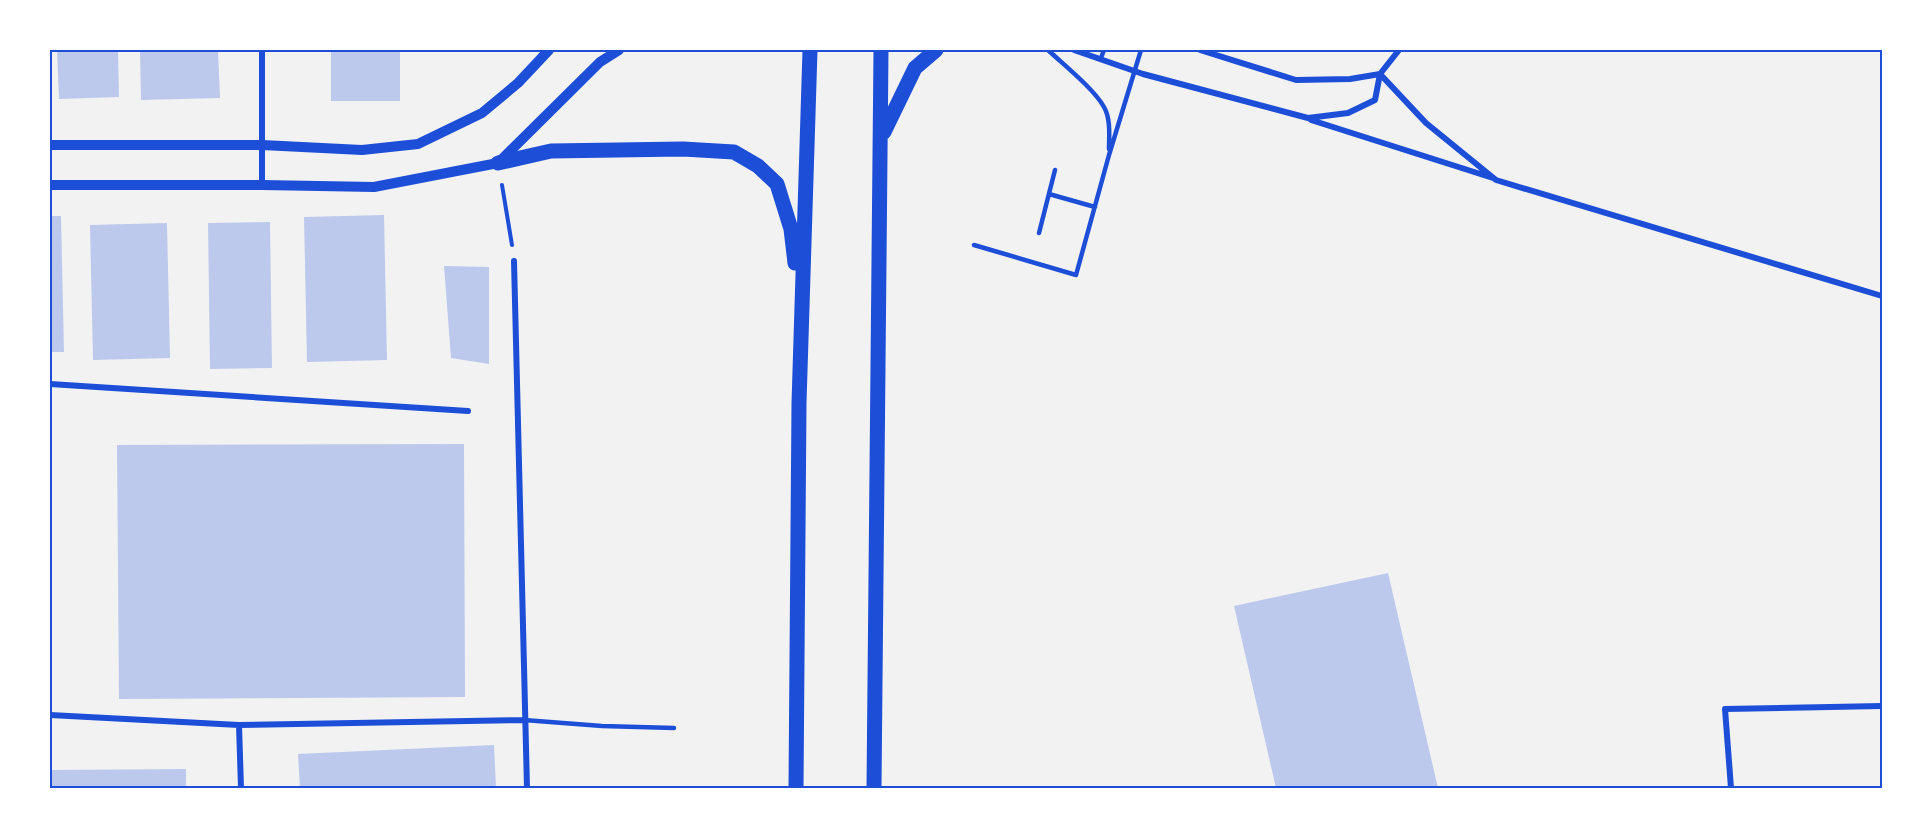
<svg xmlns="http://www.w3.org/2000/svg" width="1932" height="838" font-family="Helvetica,sans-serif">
	<rect width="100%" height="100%" fill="#f2f2f2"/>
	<path fill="#bdc9ec" d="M57,50h61l1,47 -60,2z
		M140,50h78l2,48 -79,2z
		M331,50h69v51h-69z
		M384,215l3,145 -80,2 -3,-145z
		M50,216h11l3,136h-14z
		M270,222l2,146 -62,1 -2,-146z
		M167,223l3,135 -77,2 -3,-135z
		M444,266l45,1v97l-38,-6z
		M464,444l1,253 -346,2 -2,-254z
		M1388,573l50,215h-162l-42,-182z
		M494,745l2,43h-196l-2,-34z
		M186,769v19h-136v-18z"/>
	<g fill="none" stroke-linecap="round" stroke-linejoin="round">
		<path stroke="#1d4ed8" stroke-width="4" d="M502,185l10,60"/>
		<path stroke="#1d4ed8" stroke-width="4.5" d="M1048,50c16,15 46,39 56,57 7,12 5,30 5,42
			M1101,58l3,-8
			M1049,194l46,13
			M1039,233l16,-63
			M974,245l102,30 33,-120 32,-105
			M524,720l78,6 72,2"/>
		<path stroke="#1d4ed8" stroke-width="6" d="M1074,50l69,24 165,44 40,-5 27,-13 5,-26 19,-24
			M1200,50l96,30 54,-1 30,-5
			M1380,74l46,49 70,57 386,116
			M1311,120l182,58
			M262,185v-135
			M514,261l13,527
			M50,384l418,27
			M50,715l189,10 285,-5
			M239,725l2,63
			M1731,788l-6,-79 157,-3"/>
		<path stroke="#1d4ed8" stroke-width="10" d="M50,145h212l100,5 56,-6 64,-31 36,-30 31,-33
			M50,185h212l112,2 124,-24 102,-101 19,-12"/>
		<path stroke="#1d4ed8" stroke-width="15" d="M884,132l31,-64 21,-18
			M498,163l53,-12 132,-2 51,3 24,14 19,18 14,45 4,34
			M796,788l3,-385 11,-353
			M874,788l7,-738"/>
	</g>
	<rect width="1932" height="838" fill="none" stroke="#ffffff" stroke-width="102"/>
	<rect x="51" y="51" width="1830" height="736" fill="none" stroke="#1d4ed8" stroke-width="2"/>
</svg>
